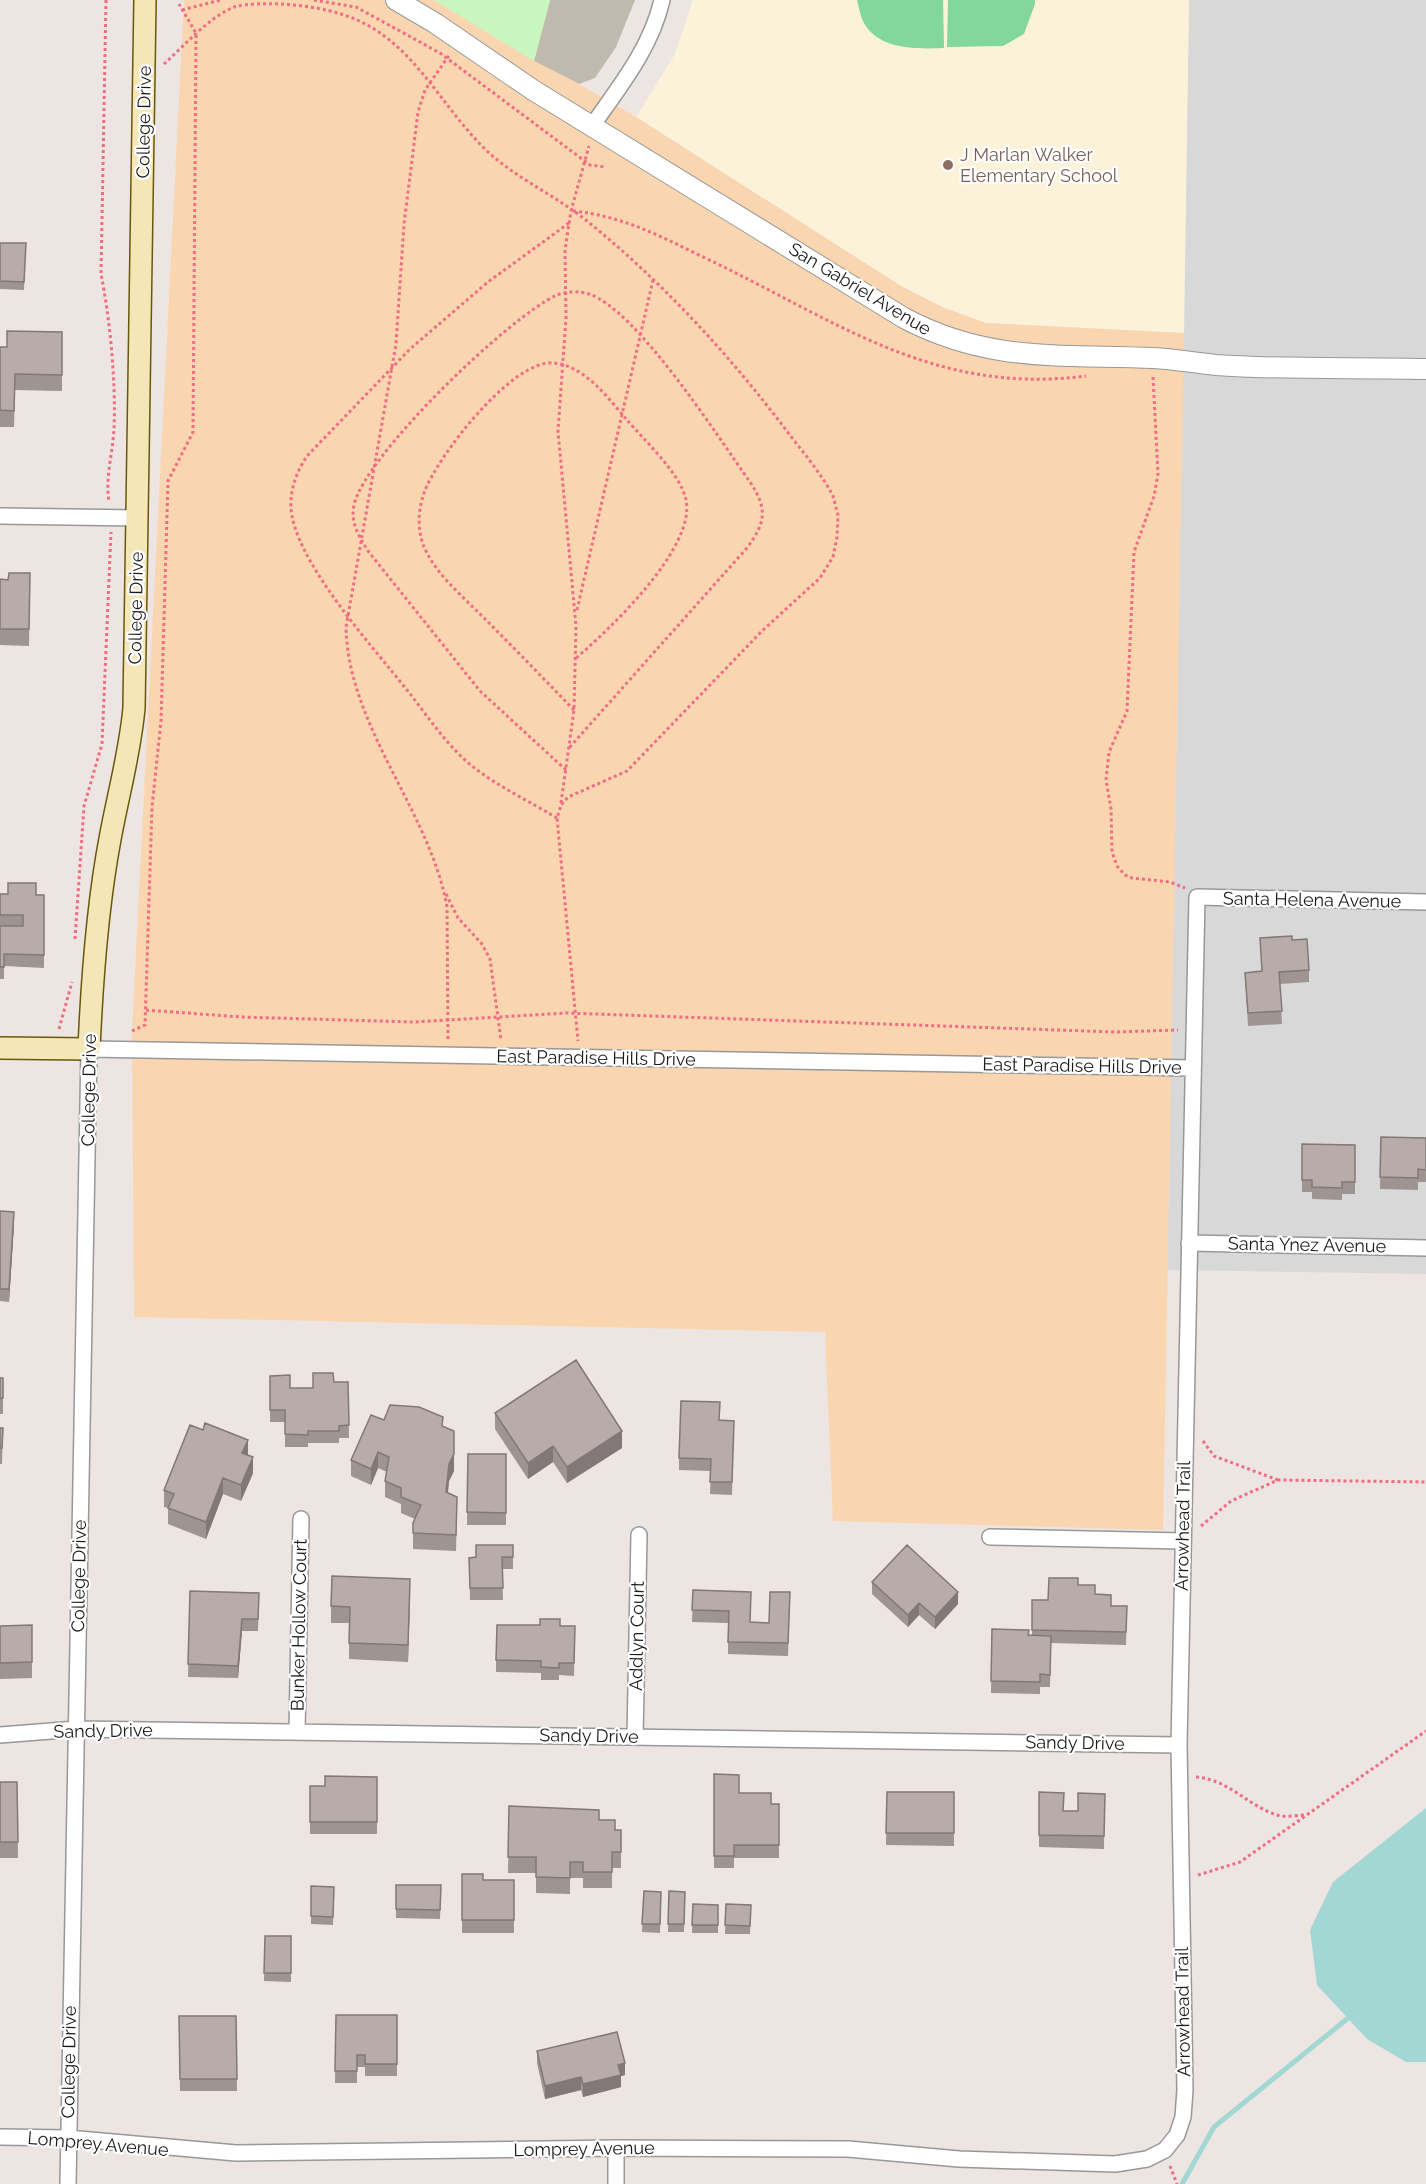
<svg xmlns="http://www.w3.org/2000/svg" width="1426" height="2184" font-family="Raleway,sans-serif">
	<rect width="100%" height="100%" fill="#ece5e1"/>
	<path fill="#d9d8d8" d="M1189,0h237v1274l-259,-4z"/>
	<path fill="#fcf2d9" d="M693,0h496l-5,333 -198,-10 -44,-16 -41,-21 -265,-169 39,-63z"/>
	<path fill="#bfbaad" d="M550,0h85l-19,47 -21,31 -16,6 -45,-23z"/>
	<path fill="#fad6b0" d="M184,0h251l99,61 45,23 57,33 265,169 41,21 44,16 198,10 -21,1197 -330,-9 -8,-189 -691,-15 -2,-286z"/>
	<path fill="#c9f5be" d="M434,0h116l-16,61z"/>
	<path fill="#82d79e" d="M857,0h86l1,48c-27,1 -65,2 -80,-25 -4,-7 -5,-16 -7,-23z
		M948,0h87v4l-11,30 -21,12 -56,1z"/>
	<path fill="#a3d7d4" d="M1426,1808v254h-20l-39,-23 -50,-54 -7,-55 23,-48z"/>
	<g fill="none" stroke-linecap="round" stroke-linejoin="round">
		<path stroke="#a3d7d4" stroke-width="5" d="M1182,2184l32,-57 139,-113"/>
		<defs>
			<path id="minor" d="M592,126c28,-40 59,-78 70,-126
				M0,516l138,2
				M1189,1243l237,5
				M990,1537l193,4
				M297,1732l4,-213
				M0,1735l76,-6 1103,16
				M635,1737l4,-202
				M0,2137l68,1 168,15 380,-5 232,1 111,10 156,5 32,-5 18,-9 12,-15 6,-18 2,-27 -6,-345 18,-848 229,5
				M616,2148v36
				M68,2184l21,-1135 1104,19"/>
			<path id="tertiary" d="M396,0l39,23 98,67 371,228c85,45 157,36 249,40 21,1 42,5 63,7 70,5 141,2 210,4"/>
			<path id="secondary" d="M0,1048l89,1c3,-70 8,-141 21,-210 8,-44 20,-86 24,-131l11,-708"/>
		</defs>
		<use href="#minor" stroke="#989898" stroke-width="18"/>
		<use href="#tertiary" stroke="#989898" stroke-width="22"/>
		<use href="#secondary" stroke="#68580b" stroke-width="24"/>
		<path stroke="#f06d84" stroke-width="3" stroke-dasharray="3 3" stroke-linecap="butt" d="M106,0l-5,274c9,45 15,108 13,154 -1,25 -9,48 -5,74
			M314,0l42,7 84,46 150,112 15,2
			M182,10l39,-10
			M164,64c21,-19 44,-46 70,-57 27,-7 80,-2 107,7 70,21 97,90 146,137 30,28 68,44 100,70 74,60 138,129 196,205 17,23 37,45 50,70l5,19 -1,22 -4,20 -13,21 -57,52 -136,141 -59,26 -7,8 -4,13 21,223
			M573,211c49,5 85,24 128,45 132,62 230,140 385,120
			M1153,377l5,97 -4,22 -20,56 -7,159 -18,41 -3,28 5,29 1,43 5,14 8,9 7,3 38,4 15,6
			M577,610l76,-330
			M574,710c-30,-31 -61,-63 -92,-94 -21,-21 -46,-42 -58,-69 -7,-17 -6,-37 0,-54 12,-35 89,-135 130,-130 31,3 54,35 73,57 17,20 54,54 59,80 10,48 -77,130 -111,159
			M566,770l-86,-79 -112,-140c-9,-15 -18,-28 -14,-46 11,-50 156,-189 203,-210 10,-4 22,-4 32,-1 48,16 129,143 161,188 18,27 16,41 -4,67l-177,199
			M561,803l13,-93 2,-84 -18,-195 8,-113 -1,-68 6,-39 18,-65
			M557,818c-28,-17 -60,-32 -85,-52 -26,-21 -45,-51 -65,-76 -34,-43 -105,-121 -115,-174 -4,-21 3,-42 15,-60l103,-107 78,-67 81,-59
			M446,894l12,24 24,26 8,15 11,81
			M75,939l9,-133 18,-62 9,-212
			M146,1010l95,7 173,5 152,-9 549,19 63,-2
			M59,1029l13,-47
			M132,1031l13,-6 7,-218 9,-86 7,-240 25,-49 3,-399 -17,-29
			M448,1039l-1,-132c-17,-96 -99,-180 -101,-280l50,-283 8,-120 14,-112 7,-22 25,-36
			M1203,1441l11,15 64,24
			M1201,1526l30,-25 47,-21 148,2
			M1196,1777c32,2 52,29 81,38 8,3 20,0 29,0
			M1198,1875l42,-13 186,-131
			M1170,2166l7,18"/>
		<use href="#minor" stroke="#fff" stroke-width="15"/>
		<use href="#tertiary" stroke="#fff" stroke-width="20"/>
		<use href="#secondary" stroke="#f4e6b6" stroke-width="21"/>
	</g>
	<path fill="#9e9492" d="M0,243h26l-2,47 -24,-1z
		M62,332v59l-47,-1 -1,37h-14v-80h7z
		M30,573l-1,73 -29,-1v-66l8,1z
		M0,894l44,1v73l-40,-2v13h-4z
		M1260,938l32,2 17,30v12l-29,2 2,40 -34,2 -3,-53 17,-1z
		M1381,1137l45,1v44h-8v8l-38,-1z
		M1302,1144l53,1v49h-13v6l-30,-1v-7h-10z
		M0,1211l14,13 -5,78 -9,-1z
		M270,1376l20,12h23l21,-6h14l1,56h-10v5h-31v4h-23v-25h-15z
		M0,1378h3v36h-3z
		M495,1413l127,35 -55,35 -14,-21 -25,17 -33,-50z
		M384,1420l59,7 11,21v23l-5,10 -1,12 9,20 -1,38 -43,-2v-26l2,-4 -14,-6v-9l-16,-7v-16l2,-9 -9,-4 -7,17 -20,-9v-16z
		M719,1420l15,1 -2,74 -22,-1 1,-23 -32,-1v-12z
		M0,1428h3l-1,36h-2z
		M468,1454h38v71h-39z
		M248,1455l5,18 -12,28 -18,-7 -17,45 -38,-15v-16l-4,-1v-17z
		M513,1545v24h-11l1,31h-33l-1,-42h7z
		M872,1582l86,22 -23,25 -16,-14 -11,12 -36,-33z
		M1078,1585l17,9 16,12h16l-1,39 -75,-2 -1,44h-10v7l-49,-1 1,-64 40,6v-35h16z
		M693,1590l57,32 19,1 21,-31 -2,64 -60,-2v-31l-36,-1z
		M190,1591l69,2 -1,38h-16l-4,47 -50,-1z
		M410,1595l-2,67 -59,-3v-36h-18v-17z
		M32,1625v53l-32,1v-53z
		M560,1626h15l-1,50 -15,-1v5h-18v-7l-45,-1v-12z
		M714,1774l25,19 32,11h8v54h-45v10h-20z
		M377,1777v57h-67v-48h15z
		M0,1782h17l1,76h-18z
		M887,1792h67v54l-68,-1z
		M1105,1794l-1,55 -65,-2v-12l25,-24h14z
		M509,1806l90,14 16,10h6v38h-9v20h-29v-10h-13v16l-34,-1v-20h-28z
		M462,1874l21,6h31v53h-52z
		M396,1885h45l-1,34 -44,-1z
		M334,1887l-1,38 -22,-1v-8z
		M644,1891l17,1 -1,41 -18,-1z
		M669,1891l16,1 -1,40h-16z
		M693,1904l25,1v28h-26z
		M726,1904l25,1 -1,29h-25z
		M265,1936h26v46l-27,-1z
		M336,2015h61v61h-32v-9h-8v16h-22z
		M179,2016h57l1,75h-57z
		M537,2051l88,24 -4,1v11l-38,10 -2,-7 -36,9 -8,-36z"/>
	<path fill="#817877" d="M14,1212v12l-5,78v-13z
		M454,1431v40l-5,10 -3,27v-16z
		M622,1431v17l-55,35v-16z
		M248,1440v16l-6,-3z
		M553,1446v16l-25,17v-16z
		M378,1452v16l-7,17v-16z
		M253,1457v16l-12,28v-16z
		M223,1478v16l-17,45v-17z
		M410,1579v16l-2,67v-17z
		M958,1592v12l-23,25v-12z
		M919,1603v12l-11,12v-12z
		M242,1619v12l-4,47v-12z
		M625,2063v12l-4,1v11l-38,10v-13l35,-19z
		M581,2077v13l-36,9v-13z"/>
	<path fill="#b8acaa" stroke="#817877" stroke-width="1.5" d="M0,243h26l-2,39 -24,-1z
		M7,331l55,1v43l-47,-1 -1,37 -14,-1v-63h7z
		M9,573h21l-1,56h-29v-50l8,1z
		M8,883h28v12h8v60l-40,-1v13h-4v-41h23v-11h-23v-21h8z
		M1292,936v4l15,-1 2,31 -30,2 3,39 -34,2 -3,-40 17,-2 -2,-33z
		M1381,1137l45,1v32l-8,-1v9l-38,-1z
		M1302,1144l53,1v37h-13v6l-30,-1v-7h-10z
		M0,1211l14,1 -5,77h-9z
		M576,1360l46,71 -55,36 -14,-21 -25,17 -33,-50z
		M313,1373h20l1,9h14l1,43 -10,1v5h-31v4l-23,-1v-24h-15v-34l20,-1v13h23z
		M0,1378h3v20h-3z
		M681,1401l39,1 -1,18 15,1 -2,61h-22l1,-23 -32,-1z
		M390,1405l29,2 24,10 -1,9 12,5v23l-5,10 -3,28 11,5 -1,38 -43,-2v-10l8,-18 -20,-8v-9l-16,-7 4,-24 -11,-5 -7,17 -20,-9 20,-45 13,5z
		M205,1423l43,17 -6,13 11,4 -12,28 -18,-7 -17,44 -38,-14 6,-14 -10,-4 26,-65 13,5z
		M0,1428h3l-1,20h-2z
		M468,1454h38v59l-39,-1z
		M476,1545h37v12h-11l1,31h-33l-1,-30 7,-1z
		M907,1545l51,47 -23,25 -16,-14 -11,12 -36,-33z
		M332,1576l78,3 -2,66 -59,-2 1,-36 -19,-1z
		M1049,1578h29v7h17v9l16,1v11h16l-1,26 -94,-2v-30h16z
		M693,1590l58,2 -1,30 19,1 1,-31h20l-2,51 -60,-1 1,-31 -37,-1z
		M190,1591l69,2 -1,26h-16l-4,47 -50,-2z
		M540,1619h20v7h15l-1,37h-15v5l-18,-1v-6l-45,-1 1,-35h43z
		M32,1625v37l-32,1v-37z
		M992,1629l37,1 -1,5 23,1 -1,39 -10,-1v8l-49,-1z
		M714,1774l25,1v18h32v11h8v41h-45v11h-20z
		M325,1776l52,1v45h-67v-36h15z
		M0,1782h17l1,60h-18z
		M887,1792h67v41h-68z
		M1039,1792l25,1 -1,18h15v-18l27,1 -1,42 -65,-1z
		M509,1806l90,4v10h16v10h6v22h-9v20h-29v-10h-13v16l-34,-1v-20h-28z
		M462,1874h21v6h31v40h-52z
		M396,1885h45l-1,25 -44,-1z
		M311,1886l23,1 -1,30 -22,-1z
		M644,1891l17,1 -1,32h-18z
		M669,1891l16,1 -1,32h-16z
		M693,1904l25,1v20h-26z
		M726,1904l25,1 -1,21 -25,-1z
		M265,1936h26v37h-27z
		M336,2015h61v49h-32v-9h-8v16h-22z
		M179,2016h57l1,63h-57z
		M617,2032l8,31 -7,2 3,10 -38,9 -2,-7 -36,9 -8,-35z"/>
	<circle fill="#8d6e63" stroke="#fff" stroke-width="2" cx="948" cy="165" r="6"/>
	<g text-anchor="middle" stroke-width="4.5" stroke-linejoin="round" paint-order="stroke">
		<g font-size="18" fill="#1b1b1b" stroke="#fff">
			<text transform="translate(144 122) rotate(-89)" y="6">College Drive</text>
			<text transform="translate(860 289) rotate(31)" y="6">San Gabriel Avenue</text>
			<text transform="translate(136 608) rotate(-89)" y="6">College Drive</text>
			<text transform="translate(1312 900) rotate(1)" y="6">Santa Helena Avenue</text>
			<text transform="translate(596 1058) rotate(1)" y="6">East Paradise Hills Drive</text>
			<text transform="translate(1082 1066) rotate(1)" y="6">East Paradise Hills Drive</text>
			<text transform="translate(89 1090) rotate(-89)" y="6">College Drive</text>
			<text transform="translate(1307 1245) rotate(1)" y="6">Santa Ynez Avenue</text>
			<text transform="translate(1183 1526) rotate(-89)" y="6">Arrowhead Trail</text>
			<text transform="translate(79 1576) rotate(-89)" y="6">College Drive</text>
			<text transform="translate(299 1625) rotate(-89)" y="6">Bunker Hollow Court</text>
			<text transform="translate(637 1636) rotate(-89)" y="6">Addlyn Court</text>
			<text transform="translate(103 1731) rotate(-1)" y="6">Sandy Drive</text>
			<text transform="translate(589 1736) rotate(1)" y="6">Sandy Drive</text>
			<text transform="translate(1075 1743) rotate(1)" y="6">Sandy Drive</text>
			<text transform="translate(1183 2012) rotate(-91)" y="6">Arrowhead Trail</text>
			<text transform="translate(69 2062) rotate(-89)" y="6">College Drive</text>
			<text transform="translate(98 2144) rotate(5)" y="6">Lomprey Avenue</text>
			<text transform="translate(584 2149) rotate(-1)" y="6">Lomprey Avenue</text>
		</g>
		<g font-size="18" fill="#785e54" stroke="#fff" text-anchor="start">
			<text x="960" y="161">J Marlan Walker<tspan x="960" dy="21">Elementary School</tspan></text>
		</g>
	</g>
</svg>
